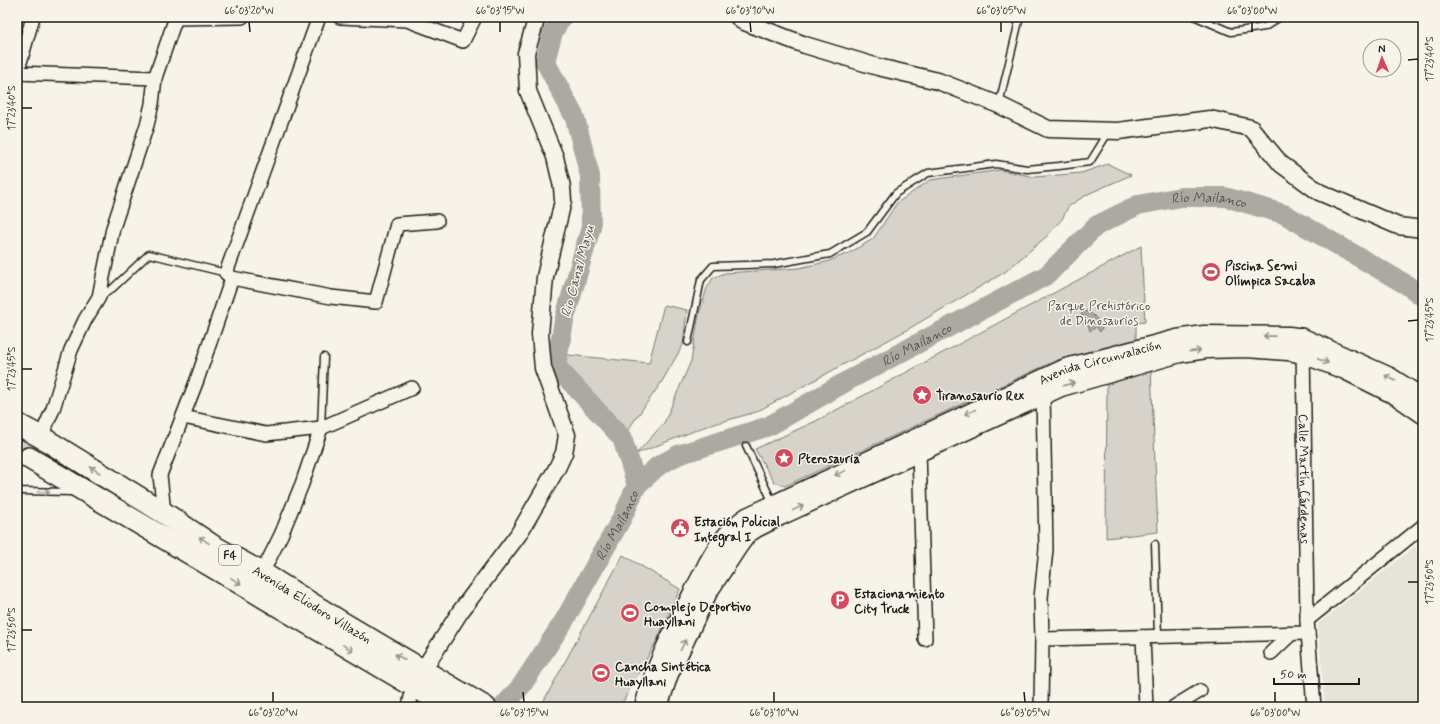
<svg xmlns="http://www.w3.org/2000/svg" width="1440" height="724" font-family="Mynerve,sans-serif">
	<rect width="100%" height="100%" fill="#f7f3e8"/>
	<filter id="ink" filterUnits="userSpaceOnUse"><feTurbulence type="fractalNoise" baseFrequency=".025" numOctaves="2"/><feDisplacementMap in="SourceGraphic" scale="8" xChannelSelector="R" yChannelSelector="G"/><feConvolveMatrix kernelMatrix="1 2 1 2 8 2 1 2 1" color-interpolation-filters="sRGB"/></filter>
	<g filter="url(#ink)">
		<path fill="#e6e3d9" d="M1423,540v167h-98l-7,-83z"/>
		<path fill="#d7d3cb" stroke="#7a7874" d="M1108,164l23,11 -41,18 -15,9 -7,5 -6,12 -15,17 -42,36 -100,59 -149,81 -52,15 -68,27 28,-31 27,-62 8,-47 8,-26 6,-10 12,-5 74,-5 27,-6 23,-9 24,-14 24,-36 33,-23 71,-10 34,7 46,-4z
			M1141,246l4,76 -9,1v20l-79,17 -272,126 -11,-4 -19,-33 61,-28z
			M664,305l23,5 -4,35 -22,38 -39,55 -66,-72 2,-12 91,9z
			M1151,369l7,163 -52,6 1,-157z
			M623,555l57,34 -22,49 -38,69h-76l-3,-1z"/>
		<path fill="#aca9a2" stroke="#72716c" d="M1087,311c7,4 12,9 15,17l-2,4 -3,-4v-3l-2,-1v4l-5,3 -2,-6 3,-2 -1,-2 -2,2h-6l3,-4 2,-2 -6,-2 2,-3z"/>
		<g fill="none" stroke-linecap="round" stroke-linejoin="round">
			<g stroke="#aca9a2" stroke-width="20">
				<path d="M562,17l-9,15 -8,29 30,57 15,58 1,51 -27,94 -8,45 66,72 15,47"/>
				<path id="s1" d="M503,707l19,-22 42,-64 59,-105 14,-31 21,-19 20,-11 91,-29 80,-46 198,-105 49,-49 42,-21 43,-8h44l59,17 123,71 16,12"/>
			</g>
			<path stroke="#d6d3c9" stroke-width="21" stroke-dasharray="21 10" stroke-linecap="butt" d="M19,442l14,9
				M17,462l7,4"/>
			<defs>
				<path id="service" d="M1196,17l35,15 34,-5 15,-10
					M999,104l21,-87
					M100,297l13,-9 36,-34 77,19
					M688,342l13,-62 12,-14 61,-2 56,-10 37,-22 29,-39 32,-20 68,-9 31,5 32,-3 31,-4 18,-29
					M321,428l3,-71
					M746,446l27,57
					M17,490l5,1 49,1
					M1155,544l3,92"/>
				<g id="minor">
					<path d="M33,17l-16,56 138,5"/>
					<path d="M319,17l-93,256 6,5 99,19 45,5 21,-78 40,-3"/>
					<path d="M340,17l67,3 56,21 12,-24"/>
					<path d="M175,18l67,-1"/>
					<path id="s2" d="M1303,347l4,273 7,87"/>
					<path d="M1041,388l2,6 3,155 -5,49 1,41 -1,68"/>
					<path d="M183,417l83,17 55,-6 91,-40"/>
					<path d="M41,437l12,-28 18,-59 14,-30 14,-23 14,-69 34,-103 5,-21 3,-26 21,-61"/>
					<path d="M919,452l6,187"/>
					<path d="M164,513l-4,-38 37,-95 35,-102"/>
					<path d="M262,573l19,-38 21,-51 19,-56"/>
					<path d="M1307,620l116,-94"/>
					<path d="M1143,637l3,70"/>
					<path d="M1042,639l266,-6"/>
					<path d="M1271,653l20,-19"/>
					<path d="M409,707l4,-21"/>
					<path d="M1174,707l26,-16"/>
				</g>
				<path id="tertiary" d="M738,17l4,4 63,24 73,22 60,14 61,24 49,24 70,2 92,-12 41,9 30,36 38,28 79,34 25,3
					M423,670l37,-58 58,-77 39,-67 7,-15 3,-18 -24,-67 -3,-34 5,-57 18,-76 -1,-14 -7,-30 -27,-66 -2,-38 11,-36"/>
				<g id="secondary">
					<path id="s3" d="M644,707c12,-49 42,-99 64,-144 10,-18 22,-35 39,-46l319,-149 111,-29 27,-4 85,1 14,2 87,39 33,21"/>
					<path d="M658,707l11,-33 39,-82 29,-44 10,-14 9,-6 24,-12 281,-129 119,-34 26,-4 40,-1 42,3 15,3 42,16 52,26 26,18"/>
				</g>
				<g id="trunk">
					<path id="s4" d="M17,424l24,13 123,76 49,33 49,27 79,49 144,85"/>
					<path d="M29,458l420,249"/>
				</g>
			</defs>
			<use href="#service" stroke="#1c1c1c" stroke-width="9"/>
			<use href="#minor" stroke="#1c1c1c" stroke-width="16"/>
			<use href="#tertiary" stroke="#1c1c1c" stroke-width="19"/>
			<use href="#secondary" stroke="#1c1c1c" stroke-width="21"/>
			<use href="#trunk" stroke="#1c1c1c" stroke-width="24"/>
			<use href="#service" stroke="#f7f3e8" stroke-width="6"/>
			<use href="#minor" stroke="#f7f3e8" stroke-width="13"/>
			<use href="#tertiary" stroke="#f7f3e8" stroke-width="16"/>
			<use href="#secondary" stroke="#f7f3e8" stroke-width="18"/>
			<use href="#trunk" stroke="#f7f3e8" stroke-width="21"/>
		</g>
		<defs><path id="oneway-shaft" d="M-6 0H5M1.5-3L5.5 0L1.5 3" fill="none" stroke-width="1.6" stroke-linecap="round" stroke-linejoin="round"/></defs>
		<g stroke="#94928c">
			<use href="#oneway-shaft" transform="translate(1269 336) rotate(-179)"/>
			<use href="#oneway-shaft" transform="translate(1195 351) rotate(-7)"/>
			<use href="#oneway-shaft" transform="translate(1323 361) rotate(21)"/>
			<use href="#oneway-shaft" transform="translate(1390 378) rotate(-152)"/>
			<use href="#oneway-shaft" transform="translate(1069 384) rotate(-16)"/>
			<use href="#oneway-shaft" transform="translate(970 412) rotate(155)"/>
			<use href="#oneway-shaft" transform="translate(95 470) rotate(-148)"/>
			<use href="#oneway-shaft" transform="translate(840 473) rotate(155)"/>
			<use href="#oneway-shaft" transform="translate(44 492) rotate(1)"/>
			<use href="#oneway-shaft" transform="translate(798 508) rotate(-25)"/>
			<use href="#oneway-shaft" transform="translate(204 540) rotate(-146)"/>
			<use href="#oneway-shaft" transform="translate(236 581) rotate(31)"/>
			<use href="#oneway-shaft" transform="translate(683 645) rotate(-65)"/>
			<use href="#oneway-shaft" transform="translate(348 648) rotate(31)"/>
			<use href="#oneway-shaft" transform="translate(400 657) rotate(-150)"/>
		</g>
	</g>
	<path fill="none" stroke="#1c1c1c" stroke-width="1.5" d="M249,22l1,10M500,22v10M750,22l1,10M1001,22v10M1252,22v10M1408,60l10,-1M22,108h10M1408,321l10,-1M22,369h10M1408,582h10M22,630h10M273,692v10M523,692l1,10M774,692v10M1024,692l1,10M1275,692v10"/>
	<defs>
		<symbol id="stadium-disc" viewBox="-11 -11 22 22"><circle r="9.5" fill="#d1495b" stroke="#f7f3e8"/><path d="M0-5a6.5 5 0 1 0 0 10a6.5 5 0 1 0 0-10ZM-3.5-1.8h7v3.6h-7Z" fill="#fff"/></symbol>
		<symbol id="sight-disc" viewBox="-11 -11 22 22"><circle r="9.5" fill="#d1495b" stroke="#f7f3e8"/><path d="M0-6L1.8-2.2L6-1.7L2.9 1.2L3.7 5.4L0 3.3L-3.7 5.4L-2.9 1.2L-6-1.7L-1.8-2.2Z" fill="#fff"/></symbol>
		<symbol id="civic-disc" viewBox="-11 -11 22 22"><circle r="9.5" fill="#d1495b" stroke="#f7f3e8"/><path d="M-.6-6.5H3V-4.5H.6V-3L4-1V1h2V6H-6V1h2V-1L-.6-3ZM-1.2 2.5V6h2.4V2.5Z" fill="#fff"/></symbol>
		<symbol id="parking-disc" viewBox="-11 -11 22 22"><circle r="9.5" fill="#d1495b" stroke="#f7f3e8"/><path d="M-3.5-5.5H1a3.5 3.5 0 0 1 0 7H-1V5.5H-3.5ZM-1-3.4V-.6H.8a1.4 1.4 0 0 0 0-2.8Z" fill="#fff"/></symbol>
	</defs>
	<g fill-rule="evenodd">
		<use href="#stadium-disc" x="1200" y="261" width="22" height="22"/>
		<use href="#sight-disc" x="911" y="384" width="22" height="22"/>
		<use href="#sight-disc" x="773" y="447" width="22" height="22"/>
		<use href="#civic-disc" x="669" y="517" width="22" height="22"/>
		<use href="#parking-disc" x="829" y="589" width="22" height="22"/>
		<use href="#stadium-disc" x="619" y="602" width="22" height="22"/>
		<use href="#stadium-disc" x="590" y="662" width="22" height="22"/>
	</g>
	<g text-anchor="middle" stroke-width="3" stroke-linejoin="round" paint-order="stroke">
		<rect fill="#f7f3e8" stroke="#5e5c59" stroke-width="1" x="219" y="545" width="22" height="20" rx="3"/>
		<g font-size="12" font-weight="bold" fill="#1c1c1c">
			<text x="230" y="559">F4</text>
		</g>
		<g font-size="13" font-weight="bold" fill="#1c1c1c" stroke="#f7f3e8" text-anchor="start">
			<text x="1225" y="270">Piscina Semi<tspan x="1225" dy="15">Olímpica Sacaba</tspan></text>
			<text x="936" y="400">Tiranosaurio Rex</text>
			<text x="798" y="463">Pterosauria</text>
			<text x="694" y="526">Estación Policial<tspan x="694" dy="15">Integral I</tspan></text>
			<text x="854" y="598">Estacionamiento<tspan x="854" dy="15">City Truck</tspan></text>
			<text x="644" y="611">Complejo Deportivo<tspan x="644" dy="15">Huayllani</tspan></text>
			<text x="615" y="671">Cancha Sintética<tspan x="615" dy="15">Huayllani</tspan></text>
		</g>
		<g font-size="13" fill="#545351" stroke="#f7f3e8">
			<text x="1099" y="310">Parque Prehistórico<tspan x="1099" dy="15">de Dinosaurios</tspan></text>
		</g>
		<g font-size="13" fill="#1c1c1c" stroke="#f7f3e8">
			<text dy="5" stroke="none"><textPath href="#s3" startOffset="605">Avenida Circunvalación</textPath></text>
			<text dy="5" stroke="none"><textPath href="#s2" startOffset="132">Calle Martín Cárdenas</textPath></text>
			<text dy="5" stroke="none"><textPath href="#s4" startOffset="346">Avenida Eliodoro Villazón</textPath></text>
		</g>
		<g font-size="14" font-style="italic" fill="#565452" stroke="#f7f3e8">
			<text dy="5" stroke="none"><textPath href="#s1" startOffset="911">Río Mailanco</textPath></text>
			<text transform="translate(577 271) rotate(-75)" y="5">Rio Canal Mayu</text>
			<text dy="5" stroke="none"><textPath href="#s1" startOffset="575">Río Mailanco</textPath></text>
			<text dy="5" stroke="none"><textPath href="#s1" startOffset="215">Río Mailanco</textPath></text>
		</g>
	</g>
	<rect width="1440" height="724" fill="none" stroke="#f7f3e8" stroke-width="44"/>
	<g transform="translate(1382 58) rotate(358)"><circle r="19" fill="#f7f3e8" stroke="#9f9d96"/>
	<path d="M0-3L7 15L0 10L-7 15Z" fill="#d1495b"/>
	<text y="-6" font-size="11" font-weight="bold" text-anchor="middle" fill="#1c1c1c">N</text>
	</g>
	<path d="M1274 678v6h85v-6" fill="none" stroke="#1c1c1c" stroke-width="2"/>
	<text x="1280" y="678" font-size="12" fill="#1c1c1c" stroke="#f7f3e8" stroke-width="3" paint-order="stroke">50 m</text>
	<rect x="22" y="22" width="1396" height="680" fill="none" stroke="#1c1c1c" stroke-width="1.5"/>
	<g font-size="10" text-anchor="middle" fill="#1c1c1c">
		<text x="249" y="14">66°03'20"W</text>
		<text x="500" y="14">66°03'15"W</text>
		<text x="750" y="14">66°03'10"W</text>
		<text x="1001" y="14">66°03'05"W</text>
		<text x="1252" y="14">66°03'00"W</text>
		<text transform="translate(1429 59) rotate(-90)" y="4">17°23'40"S</text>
		<text transform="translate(11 108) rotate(-90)" y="4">17°23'40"S</text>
		<text transform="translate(1429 320) rotate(-90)" y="4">17°23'45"S</text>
		<text transform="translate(11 369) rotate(-90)" y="4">17°23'45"S</text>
		<text transform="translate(1429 582) rotate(-90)" y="4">17°23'50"S</text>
		<text transform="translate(11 630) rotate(-90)" y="4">17°23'50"S</text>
		<text x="273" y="716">66°03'20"W</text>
		<text x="524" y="716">66°03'15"W</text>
		<text x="774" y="716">66°03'10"W</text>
		<text x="1025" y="716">66°03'05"W</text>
		<text x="1275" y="716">66°03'00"W</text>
	</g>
</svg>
